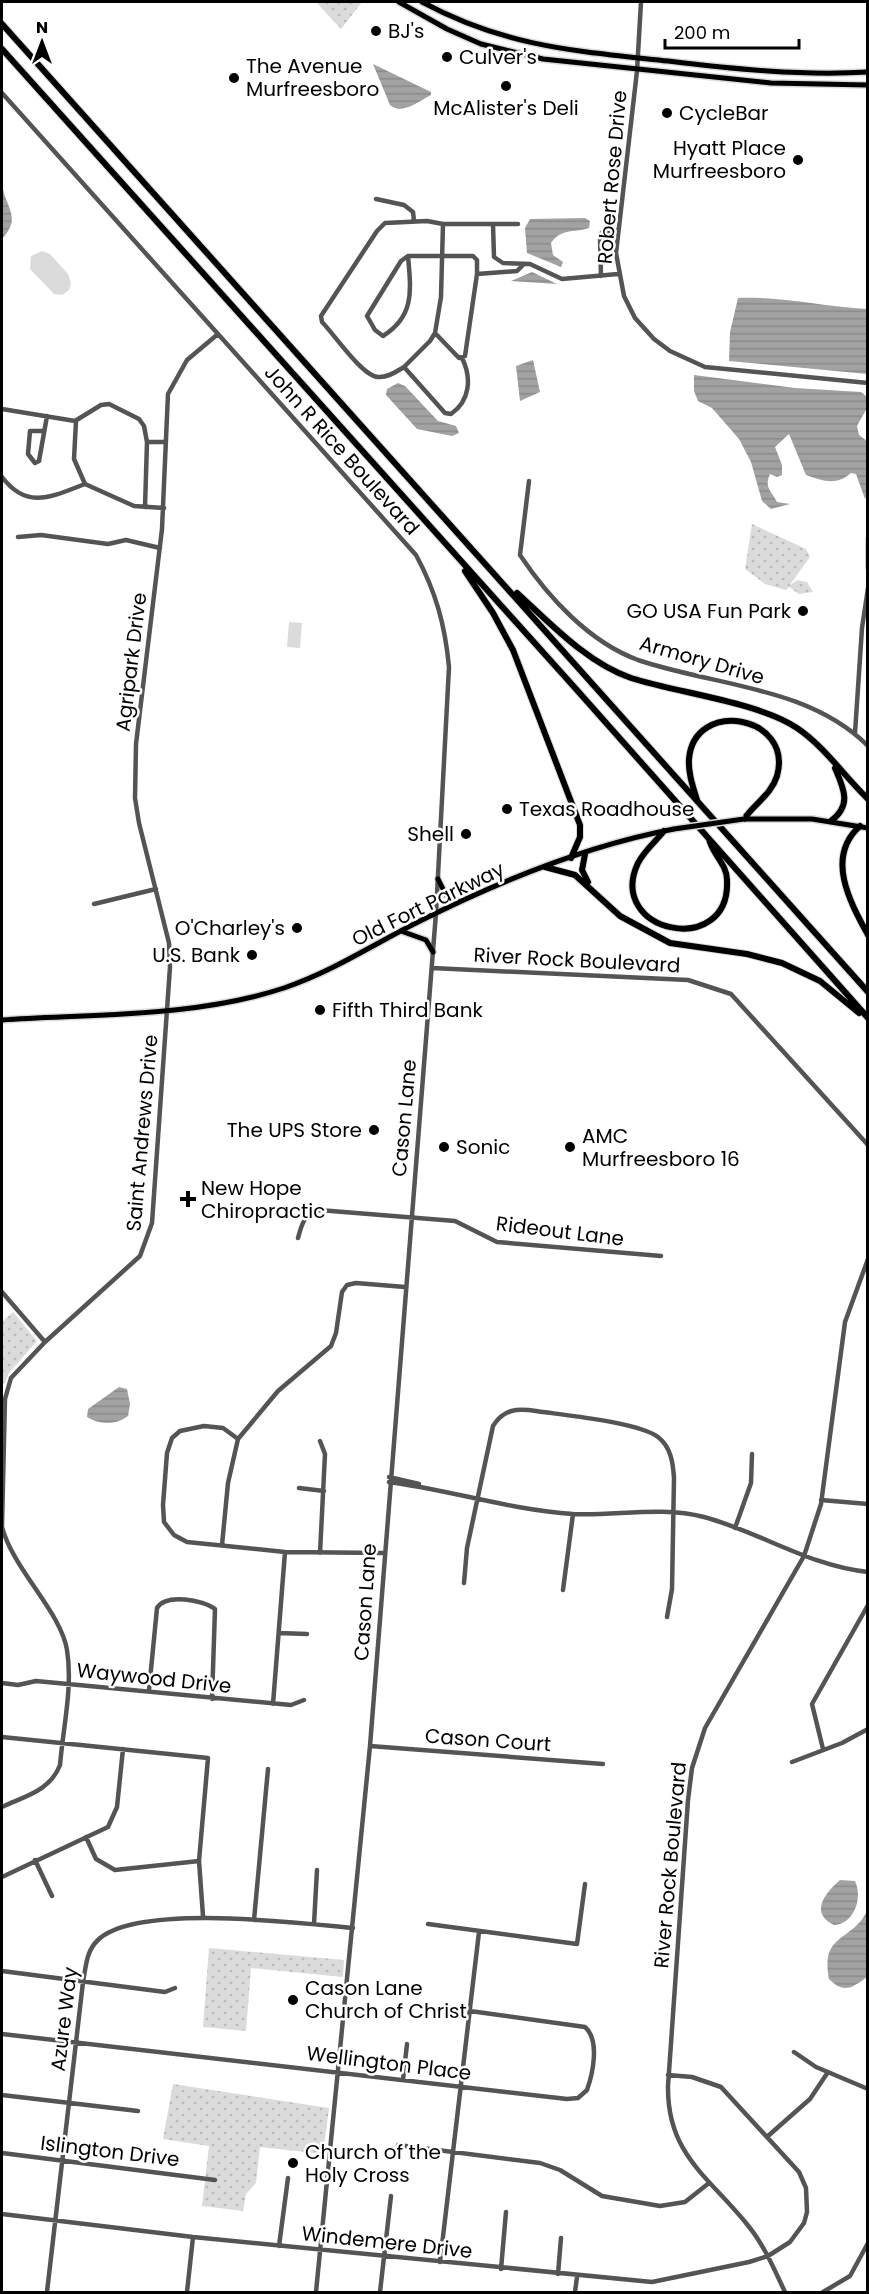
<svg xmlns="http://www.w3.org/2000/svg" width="869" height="2294" font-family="Poppins,sans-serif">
	<defs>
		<pattern id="grass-dots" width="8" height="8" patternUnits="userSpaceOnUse" patternTransform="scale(1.5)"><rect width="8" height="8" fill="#dbdbdb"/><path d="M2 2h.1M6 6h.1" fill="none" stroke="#bababa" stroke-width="1.8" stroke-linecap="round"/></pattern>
		<pattern id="water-rules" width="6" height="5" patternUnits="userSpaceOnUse" patternTransform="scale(1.5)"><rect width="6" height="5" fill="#a2a2a2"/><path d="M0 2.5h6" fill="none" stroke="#8a8a8a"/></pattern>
	</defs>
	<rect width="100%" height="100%" fill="#fff"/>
	<path fill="url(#grass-dots)" d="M316,2h46l-21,27z
		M752,524l54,25 4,8 -21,29 8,-6 10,2 6,10 -14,2 -10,-7 -3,3 -21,-6 -20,-15z
		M13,1312l24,29 -28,32 -5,11 -2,-3v-59z
		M209,1948l135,12 -1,17 -92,-9 -5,63 -43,-4z
		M173,2084l156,24 -6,46 -63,-7 -4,36 -10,11 -3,17 -41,-5 7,-60 -46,-7z"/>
	<path fill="#dbdbdb" d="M42,251l8,3 18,20 3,9 -2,7 -7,5 -8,-1 -24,-25 1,-13z
		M289,622l13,1 -2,25 -13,-1z"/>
	<path fill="url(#water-rules)" d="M373,64l58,28v3c-13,7 -29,20 -41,10z
		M2,184c4,26 20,32 0,55z
		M585,218l5,3 -1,7c-15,5 -28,0 -38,15l2,12 10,7 -2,5 -34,-14 -2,-25 5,-9z
		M532,272l25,12 -46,-3z
		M738,298c44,-2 86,9 129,11v65l-138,-13 1,-29z
		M533,360l7,32 -20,9 -4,-35z
		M694,375l101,13 66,4 6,5v11l-10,18 2,9 8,6v53l-2,5 -9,-25 -5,-1c-14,13 -29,8 -45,2l-17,-41 -14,13 7,18v10l-5,2 -7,-3c-6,14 1,16 7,28l13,2 -19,5 -9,-8 -11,-39 -12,-23 -27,-31 -14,-7 -4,-10z
		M398,383l7,3 33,35 18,5 3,7 -7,3 -35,-7 -31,-34 1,-6z
		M119,1387l8,2 3,15 -2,12c-11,9 -29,9 -41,1l1,-8z
		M840,1880l15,1c8,17 -1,43 -21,44 -25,-12 -9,-32 6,-45z
		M867,1911v66c-15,11 -23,17 -38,2 -9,-46 23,-37 38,-68z"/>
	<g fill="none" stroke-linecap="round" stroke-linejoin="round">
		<defs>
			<path id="major" d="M399,2l48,27 34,15 62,15 228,24 97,2
				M422,2c84,45 153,49 246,59 66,8 133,15 200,11
				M744,819h68l56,9
				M438,879l8,16 13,7
				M401,931l25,9 7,12
				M2,1020c92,-6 194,-3 282,-32 47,-16 87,-42 130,-64 81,-41 170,-78 260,-95"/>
			<path id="highway" d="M2,24l866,968
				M2,49l574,640 292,329
				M465,571l28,42 20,37 67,175v12l-9,21
				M517,593c33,30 70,70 114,85 47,15 127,24 166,50 28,19 47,48 71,71
				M697,800c-4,-13 -9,-27 -8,-41 5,-61 105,-44 88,17 -6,19 -23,28 -33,43
				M831,821c21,-16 13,-32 4,-53
				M860,826c-35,31 -10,76 8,109
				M664,831c-8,10 -20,20 -26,32 -33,70 93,96 89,17 0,-16 -15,-26 -18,-41
				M585,854l-3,16 6,12
				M545,867l30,8 45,41 50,27 77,11 35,9 38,18 39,32"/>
		</defs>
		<use href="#major" stroke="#dbdbdb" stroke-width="8"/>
		<use href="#highway" stroke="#dbdbdb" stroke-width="8"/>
		<path stroke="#545454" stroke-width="4.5" d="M641,2l-4,69 -21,182 8,43 11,22 19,21 16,12 35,16 163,16
			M2,93l414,462c20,37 29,70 33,112l-13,246 -66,833 -54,546
			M376,199l28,6 9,7 1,9
			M443,224l-16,-3 -42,2 -8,8 -56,85 1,6c12,12 40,54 56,55 10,1 19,-6 26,-10l41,46 6,1c19,-13 21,-36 11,-56
			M493,224h25
			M408,256c3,34 7,60 -25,80l-8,-6 -8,-14 34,-55 7,-5h65l4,4v14
			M524,264l-7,7 -40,3 -12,82 -6,2 -24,-25 6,-36 2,-73h50l1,33 9,6 27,1 32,15 56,-5
			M601,276l-1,-39 2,-5 16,-2
			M404,367l26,-26 5,-8
			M2,409l73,12 26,-16 8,-1 30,15 5,7 3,16h18
			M76,421l-2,38 11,25
			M44,431h-14l-2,23 7,9 4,-2 8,-45
			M2,477c25,33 49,20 83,7l49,22 30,2
			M529,481l-9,74c28,42 69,87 118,105 76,26 170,26 230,86
			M145,507l2,-65
			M18,537l23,-2 67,9 18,-4 34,8
			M868,538v31
			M855,733l7,-105 6,-40
			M94,904l62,-15
			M432,968l256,12 43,14 137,151
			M298,1238c4,-15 6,-23 21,-28l136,11 42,21 164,14
			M2,1292l43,50
			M238,1439l-15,-11 -19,-2 -24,5 -8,7 -5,15 -4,52 1,17 10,13 13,7 98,10 99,1
			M389,1477l30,7
			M389,1482c61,8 122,28 184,32 44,2 88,-8 131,3 56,15 105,49 164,55
			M299,1488l25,3
			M821,1500l47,4
			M2,1526l3,-127 6,-21 34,-36 95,-86 12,-33 18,-256 -1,-24 -30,-120 -4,-25 1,-54 26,-215 6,-135 19,-34 31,-26
			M2,1527c11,42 59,85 65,123 6,37 -4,78 -7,115 -10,26 -35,31 -58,42
			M735,1528l16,-45 1,-29
			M222,1545l6,-62 10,-44 40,-48 53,-45 5,-13 6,-41 5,-7 9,-2 49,4
			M320,1553l5,-99 -5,-13
			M464,1583l3,-35 26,-122c11,-17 24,-18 43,-15 27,4 102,11 122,26 13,10 15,26 16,41l-2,111 -5,28
			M563,1590l10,-76
			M279,1633l28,1
			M2,1683l16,2 18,-4 255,24 13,-5
			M149,1690l8,-82c9,-15 46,-8 58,1l-3,90
			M273,1704l12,-152
			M2,1737l206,21 -9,103 4,55
			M370,1746l233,18
			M823,1749l-11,-45 56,-99
			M792,1762l50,-19 26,-14
			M86,1837l10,22 19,11 84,-9
			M35,1860l17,36
			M2,1877l106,-50 9,-20 6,-58
			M254,1920l14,-151
			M314,1924l3,-54
			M428,1924l149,20 8,-60
			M2,1971l163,21 10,-4
			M2,2034l565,65 11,-1 9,-8c6,-17 13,-50 -2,-63l-115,-16
			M794,2052l22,15 52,22
			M403,2080l4,-36
			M2,2095l136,16
			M768,2136l42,-37 18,-27
			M398,2145l142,18 20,7 42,26 58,10 25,-4 24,-19
			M2,2153l213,27
			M2,2214l191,23 459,45 97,-20 19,-6 22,-14 14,-19 3,-11 -1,-24 -7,-16 -78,-85 -29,-10 -24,-2
			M279,2246l9,-68
			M440,2262l39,-330
			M501,2269l5,-57
			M558,2274l3,-36
			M47,2292l36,-310c3,-15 3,-31 15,-42 39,-37 202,-17 255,-12
			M187,2292l6,-55
			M380,2292l11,-96
			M575,2292l2,-15
			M785,2292c-10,-21 -20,-45 -35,-64 -39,-50 -83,-72 -82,-142l20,-286 4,-32 13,-40 99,-172 17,-52 24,-182 23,-63
			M823,2292l27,-16 18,-33"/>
		<use href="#major" stroke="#000" stroke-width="5"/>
		<use href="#highway" stroke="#000" stroke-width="6"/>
		<defs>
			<path id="major-bridge" d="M674,829l70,-10"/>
		</defs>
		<use href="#major-bridge" stroke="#dbdbdb" stroke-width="8" stroke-linecap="butt"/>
		<use href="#major-bridge" stroke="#000" stroke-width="5"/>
	</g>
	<g fill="#000" stroke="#fff" stroke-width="2">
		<circle cx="376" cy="31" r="6"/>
		<circle cx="447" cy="57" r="6"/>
		<circle cx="234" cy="78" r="6"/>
		<circle cx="506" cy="86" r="6"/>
		<circle cx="667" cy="113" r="6"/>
		<circle cx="798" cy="160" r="6"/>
		<circle cx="803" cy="611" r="6"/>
		<circle cx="507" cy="809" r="6"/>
		<circle cx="466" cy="834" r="6"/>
		<circle cx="297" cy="928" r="6"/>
		<circle cx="252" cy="955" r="6"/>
		<circle cx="320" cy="1010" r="6"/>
		<circle cx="374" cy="1130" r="6"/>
		<circle cx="444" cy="1147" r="6"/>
		<circle cx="570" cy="1147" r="6"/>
		<path d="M185 1190h6v6h6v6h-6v6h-6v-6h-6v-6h6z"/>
		<circle cx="293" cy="2000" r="6"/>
		<circle cx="293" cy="2163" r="6"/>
	</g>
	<g text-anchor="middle" stroke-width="5" stroke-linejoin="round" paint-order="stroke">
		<g font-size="20" fill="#000" stroke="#fff" text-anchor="start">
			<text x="388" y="38">BJ's</text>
			<text x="459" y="64">Culver's</text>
			<text x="246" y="73">The Avenue<tspan x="246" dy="23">Murfreesboro</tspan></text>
			<text x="506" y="115" text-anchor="middle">McAlister's Deli</text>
			<text x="679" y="120">CycleBar</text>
			<text x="786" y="155" text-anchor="end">Hyatt Place<tspan x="786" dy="23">Murfreesboro</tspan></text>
			<text x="791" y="618" text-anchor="end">GO USA Fun Park</text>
			<text x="519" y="816">Texas Roadhouse</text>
			<text x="454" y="841" text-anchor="end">Shell</text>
			<text x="285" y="935" text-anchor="end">O'Charley's</text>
			<text x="240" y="962" text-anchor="end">U.S. Bank</text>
			<text x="332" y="1017">Fifth Third Bank</text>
			<text x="362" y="1137" text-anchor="end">The UPS Store</text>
			<text x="582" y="1143">AMC<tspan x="582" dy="23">Murfreesboro 16</tspan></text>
			<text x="456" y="1154">Sonic</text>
			<text x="201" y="1195">New Hope<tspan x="201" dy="23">Chiropractic</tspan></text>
			<text x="305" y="1995">Cason Lane<tspan x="305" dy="23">Church of Christ</tspan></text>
			<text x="305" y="2159">Church of the<tspan x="305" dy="23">Holy Cross</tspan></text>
		</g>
		<g font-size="20" fill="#000" stroke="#fff">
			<text transform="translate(612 177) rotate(-85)" y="7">Robert Rose Drive</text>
			<text transform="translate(342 450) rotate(48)" y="7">John R Rice Boulevard</text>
			<text transform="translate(702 660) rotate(16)" y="7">Armory Drive</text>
			<text transform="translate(131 662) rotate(-83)" y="7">Agripark Drive</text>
			<text transform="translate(428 904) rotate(-26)" y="7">Old Fort Parkway</text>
			<text transform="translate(577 960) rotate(3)" y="7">River Rock Boulevard</text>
			<text transform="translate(404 1118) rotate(-85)" y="7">Cason Lane</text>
			<text transform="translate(142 1133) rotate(-85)" y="7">Saint Andrews Drive</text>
			<text transform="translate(560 1231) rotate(7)" y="7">Rideout Lane</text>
			<text transform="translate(365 1602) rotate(-86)" y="7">Cason Lane</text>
			<text transform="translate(154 1678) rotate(6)" y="7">Waywood Drive</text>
			<text transform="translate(488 1740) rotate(4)" y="7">Cason Court</text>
			<text transform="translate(670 1865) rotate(-85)" y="7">River Rock Boulevard</text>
			<text transform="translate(64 2019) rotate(-83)" y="7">Azure Way</text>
			<text transform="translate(389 2063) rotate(7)" y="7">Wellington Place</text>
			<text transform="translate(110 2151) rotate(7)" y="7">Islington Drive</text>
			<text transform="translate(387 2242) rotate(6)" y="7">Windemere Drive</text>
		</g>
	</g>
	<rect width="869" height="2294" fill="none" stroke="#000000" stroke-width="6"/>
	<g transform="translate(42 42)" stroke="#ffffff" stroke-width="4.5" paint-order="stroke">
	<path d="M0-4.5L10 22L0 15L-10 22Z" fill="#000000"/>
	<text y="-9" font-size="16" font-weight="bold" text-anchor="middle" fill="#000000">N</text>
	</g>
	<path d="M665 39v9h134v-9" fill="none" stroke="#000000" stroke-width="3"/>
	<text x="674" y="39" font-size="18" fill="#000000" stroke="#ffffff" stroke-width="4.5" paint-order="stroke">200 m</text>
</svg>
